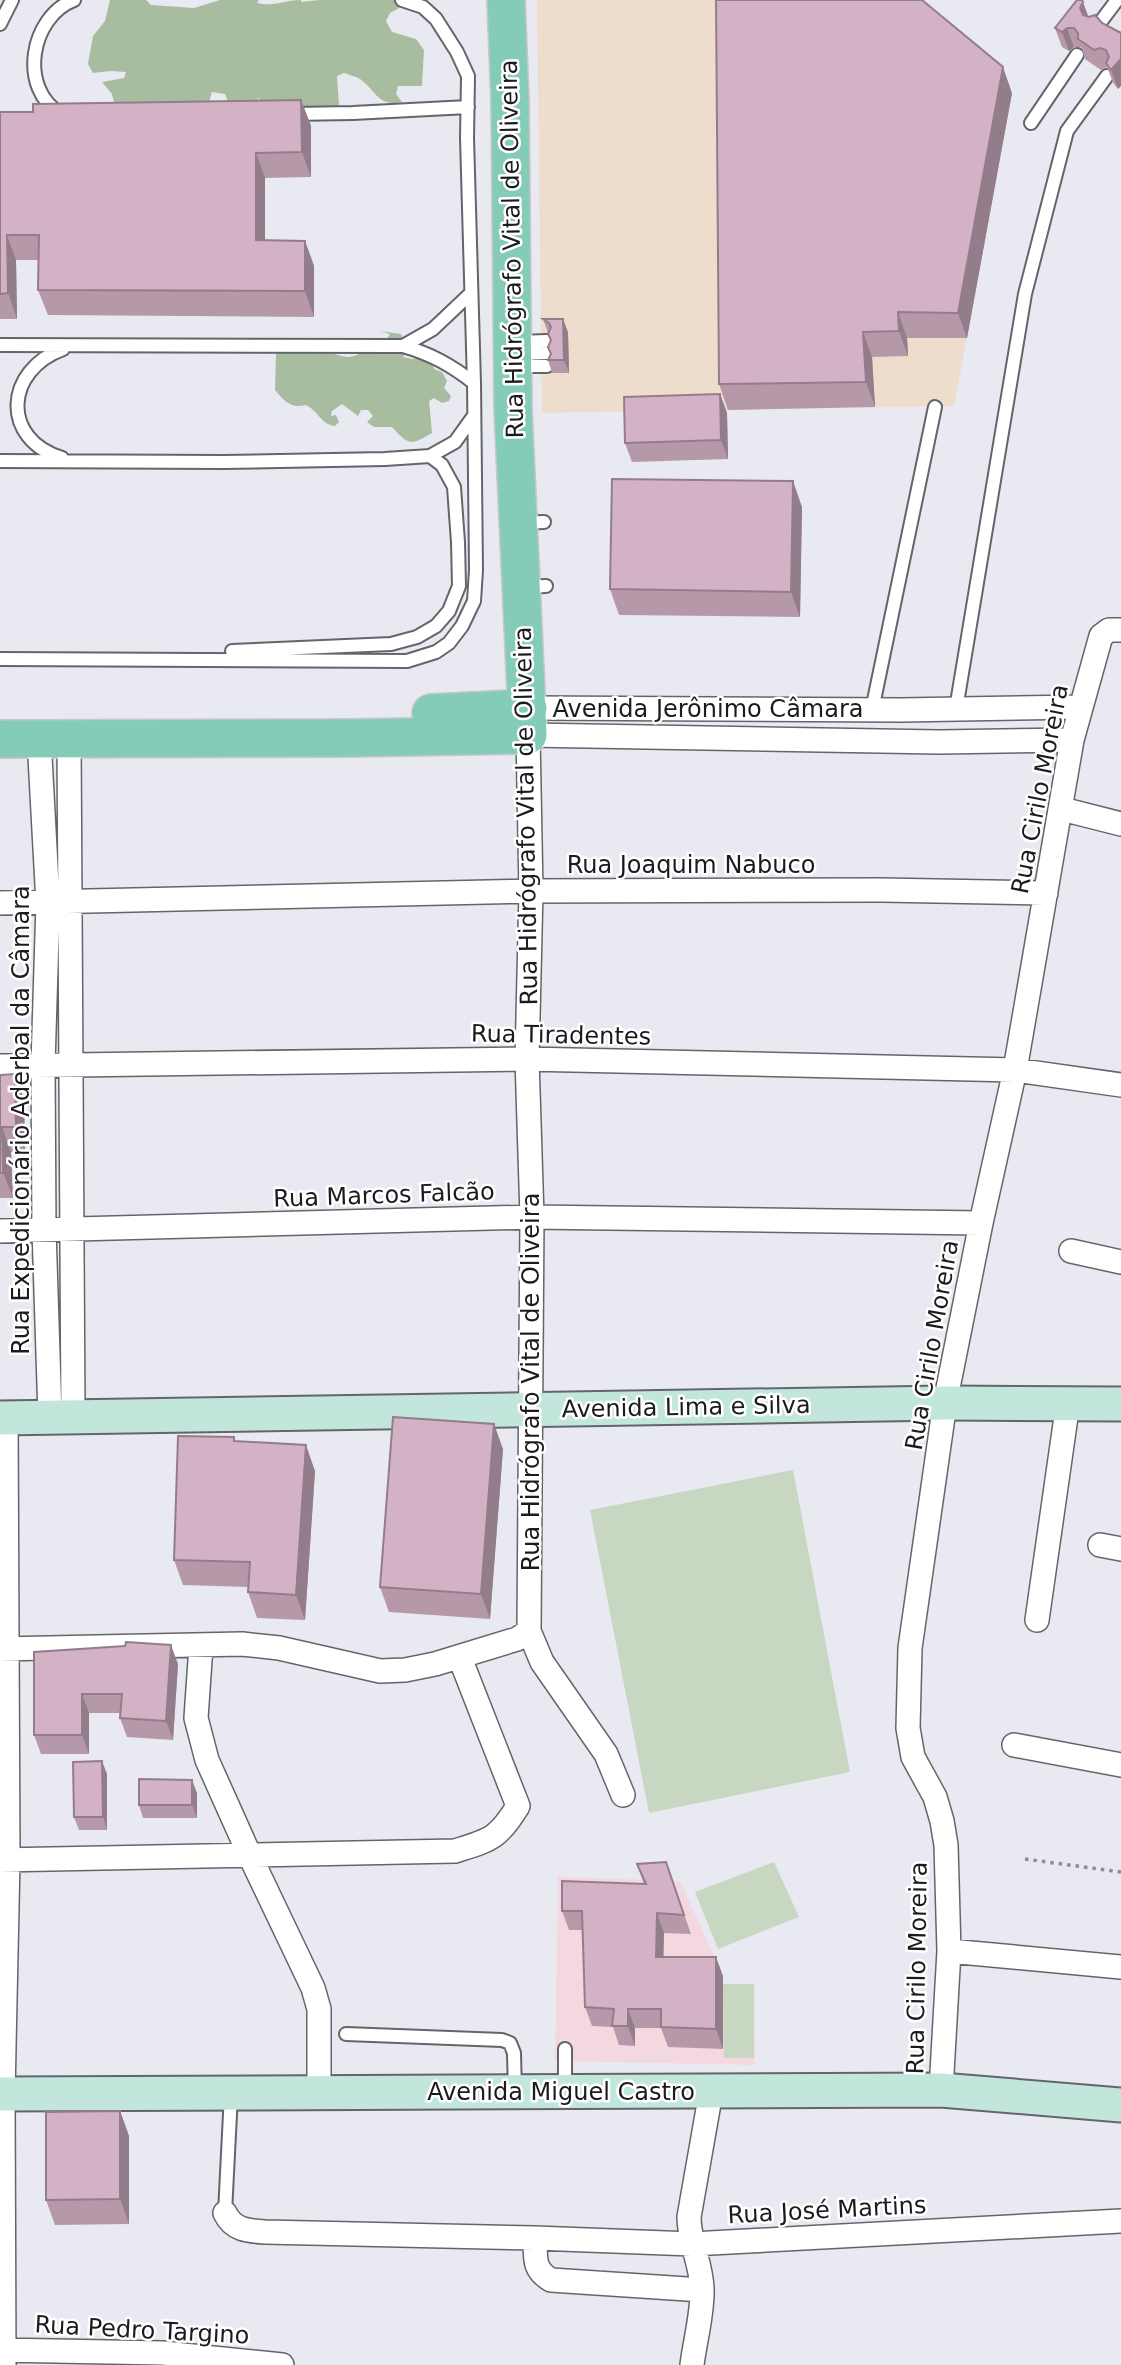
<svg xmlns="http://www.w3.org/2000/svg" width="1121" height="2365" font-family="'DejaVu Sans',sans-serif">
	<rect width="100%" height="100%" fill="#e9e9f1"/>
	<path fill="#edc" d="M537,0h363l67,338 -13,68 -412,7z"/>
	<path fill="#f3d9df" d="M558,1877l122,4 43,95v8h31l1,81 -200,-4z"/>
	<path fill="#c8d7c2" d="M793,1470l57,302 -201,41 -59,-303z
		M774,1862l25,55 -81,32 -23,-57z
		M723,1984h31v74h-30z"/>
	<path fill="#a8bda0" d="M110,0h36l5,5 43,3 26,-8h39l-2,3c18,4 27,-3 44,-3v2l19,-2h80l-1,8 -9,5 -4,8 6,11 24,7 8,11 -2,36h-24l-2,8 6,8c-25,5 -25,-11 -42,-23 -5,-3 -11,-4 -16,-6l-7,3 2,29 -7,16c-11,-2 -18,0 -29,0 -9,-1 -38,-16 -45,-23l-3,8 -26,-2 -4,-10 -13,-2 -3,10 -101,2 6,-2 -2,-8 -10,-12 22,-4 2,-6 -16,-1 -17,2 -5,-9 5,-28 12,-15z
		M380,331l21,3 5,18 -3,5 9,2 13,-3 6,5 3,8 8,3 5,9 -3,7 7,8 -2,5 -7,2 -8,-5 -5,3 3,32c-21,13 -24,12 -40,-6h-18l-7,-5 6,-6 -5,-6h-7l-3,6 -16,-12 -10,7 -1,5 5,-1 3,7 -4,4c-13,-1 -17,-15 -29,-21 -15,4 -22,-4 -31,-15l1,-36 7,-3 38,3 -4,-5c16,2 27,13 42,5l-3,-3 3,-10 28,-2 3,-5z"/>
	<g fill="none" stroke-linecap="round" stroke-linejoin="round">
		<defs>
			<path id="service" d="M0,24l12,-24
				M1096,28l21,-28
				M61,114c-43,-25 -31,-97 13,-114
				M292,114l61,-1 115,-6
				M1031,123l46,-68
				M516,342l31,-1
				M0,345l403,1c28,8 48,19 71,37
				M403,346l30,-17 37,-35
				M517,354l30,-1
				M517,366h30
				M62,458c-62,-19 -57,-88 1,-109
				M0,461l223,1 162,-3 45,-3 25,-14 18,-25
				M520,523l24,-1
				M522,587l24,-1
				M232,651l159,-7 26,-7 19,-11 13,-15 10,-25 -1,-44 -4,-55 -12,-22 -12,-9
				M0,659l407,2 29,-9 13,-9 13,-17 12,-25 2,-31 -2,-187 -7,-245 1,-62 -11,-24 -21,-33 -13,-12 -21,-7
				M956,709l69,-415 42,-163 40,-55
				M872,710l63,-303
				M346,2034l156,6 8,3 4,10 1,39
				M565,2091v-42
				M225,2213l6,-119"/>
			<path id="minor" d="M528,708l373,2 179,-3
				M39,739l9,164 -5,161 1,166 6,186
				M69,739l4,677
				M1062,809l59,15
				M0,903l531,-12 351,-1 164,3
				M0,1066l527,-7 488,11 106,15
				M0,1231l532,-14 449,6
				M1071,1251l50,11
				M1100,1545l21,4
				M1037,1620l31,-217
				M529,1631l3,-414 -5,-158 4,-168 -3,-156 411,7 133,-2
				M529,1631l13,31 64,92 17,41
				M201,1646l-5,72 11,42 43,96 63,132 6,21v83
				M0,1649l242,-5 37,4 101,23 25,-1 30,-6 82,-25 12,-8
				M1014,1745l107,20
				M0,1860l455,-9c35,-11 43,-12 63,-45l-58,-148
				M949,1951l172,16
				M941,2090l8,-139 -3,-106 -4,-24 -7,-24 -22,-40 -5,-29 2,-80 35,-245 36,-180 34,-153 57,-330 29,-104 8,-6h12
				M225,2213c8,17 23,18 40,19l270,6 157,6 429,-23
				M535,2238c1,19 -3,31 16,42l151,10
				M0,2350l163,3 119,12
				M4,2365l-1,-271 5,-234 -2,-442
				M692,2365c3,-25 11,-52 10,-77 -1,-25 -13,-46 -13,-71l22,-125"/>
			<path id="secondary" d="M0,1418l945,-15 176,1
				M0,2094l941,-4 180,15"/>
			<path id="primary" d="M431,713l97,-5
				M0,739l352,-1 176,-3 -15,-326 -3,-309 -4,-100"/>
		</defs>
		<use href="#service" stroke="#64656b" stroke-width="16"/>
		<use href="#minor" stroke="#64656b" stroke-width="26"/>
		<use href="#secondary" stroke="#64656b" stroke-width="37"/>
		<use href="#primary" stroke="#c8c8c9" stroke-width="40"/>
		<path stroke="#8d8d92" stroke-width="3.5" stroke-dasharray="3.5 5" stroke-linecap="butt" d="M1025,1859l96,13"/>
		<use href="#service" stroke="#fff" stroke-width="12"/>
		<use href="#minor" stroke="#fff" stroke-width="23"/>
		<use href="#secondary" stroke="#c2e6dc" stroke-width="33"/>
		<use href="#primary" stroke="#85ccb8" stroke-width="37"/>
	</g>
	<path fill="#b699a9" d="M1095,15l23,74 -5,-6 -6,-16 -6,3 -16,-11 -4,-12h-7l-5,4 -7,-4 -7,-19z
		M1012,93l-45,245h-60l1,18 -36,1 3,50 -147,3 -9,-26z
		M301,100l10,26v51l-46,1v62l40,1 9,25v51l-266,-2 -10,-25 1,-30h-23l1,59h-17v-207h33z
		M543,319l25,13 1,41h-17l-4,-13 3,-6v-13z
		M720,394l7,19 1,46 -96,3 -7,-19z
		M802,507l-2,110 -181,-2 -9,-26z
		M15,1074l9,26 1,52h-14l2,46h-13v-123z
		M235,1441l80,30 -10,149 -48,-2 -9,-26 1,-5 -66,-2 -9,-25z
		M503,1449l-13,170 -101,-7 -9,-25z
		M34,1652l144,12 -5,76 -46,-3 -7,-19v-5h-31v41h-48l-7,-19z
		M107,1774v56h-28l-5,-13z
		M197,1793v25h-54l-4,-13z
		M666,1862l25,72 -27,-1 -1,24 60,19v73l-55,-2 -7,-19h-26v18l-16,-1 -6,-18 -21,-1 -7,-19 -2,-77h-14l-7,-19 82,-27 -7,-20z
		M120,2111l9,25v88l-74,1 -9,-25z"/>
	<path fill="#947d8a" d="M1083,2l7,19 -3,7 -7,-20z
		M1067,28l7,19 -5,4 -7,-19z
		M1121,59v27l-3,3 -7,-19z
		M1003,67l9,26 -45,245 -9,-25z
		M301,100l10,26v51l-9,-25z
		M256,153l9,25v88l-9,-26z
		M7,235l9,25 1,59 -9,-26z
		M305,241l9,25v51l-9,-26z
		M898,312l9,26 1,18 -9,-25z
		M563,319l5,13 1,41 -5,-13z
		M863,332l9,25 3,50 -9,-25z
		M720,394l7,19 1,46 -7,-19z
		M793,481l9,26 -2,110 -9,-25z
		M15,1074l9,26 1,52 -9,-25z
		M2,1127l9,25 2,46 -10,-25z
		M494,1424l9,25 -13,170 -9,-25z
		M306,1445l9,26 -10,149 -9,-25z
		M171,1645l7,19 -5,76 -7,-19z
		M82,1694l7,19v41l-7,-19z
		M102,1761l5,13v56l-4,-13z
		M192,1780l5,13v25l-5,-13z
		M657,1913l7,20 -1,43 -7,-19z
		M716,1957l7,19v73l-7,-20z
		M628,2009l7,19v18l-7,-20z
		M120,2111l9,25v88l-9,-25z"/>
	<path fill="#d4b2c5" stroke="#947d8a" stroke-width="2" d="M716,0h206l81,67 -45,246 -60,-1 1,19 -36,1 3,50 -147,2z
		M1077,0h5l1,2 -3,6 3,7 6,2 6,-2 7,8 19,10v26l-10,11 -5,-7 3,-6 -3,-7 -6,-2 -6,2 -16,-11v-6l-4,-5h-7l-5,4 -7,-4z
		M301,100l1,52 -46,1v87l49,1v50l-267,-1 1,-55h-32l1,58 -8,1v-182h33v-8z
		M543,319h20l1,41h-16l3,-6 -3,-7 3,-7 -3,-6 3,-7 -2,-4z
		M720,394l1,46 -96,3 -1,-46z
		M612,479l181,2 -2,111 -181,-3z
		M15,1074l1,53h-14l1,46h-3v-98z
		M393,1417l101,7 -13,170 -101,-7z
		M178,1436l56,1v4l72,4 -10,150 -48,-3 2,-30 -76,-2z
		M126,1642l45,3 -5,76 -46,-3 2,-24h-40v41h-48v-83l91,-6z
		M102,1761l1,56h-29l-1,-55z
		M139,1779l53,1v25h-53z
		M666,1862l18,53 -27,-2 -1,44h60v72l-55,-2v-18h-33v17h-16l2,-17 -29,-2 -3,-96h-20v-30l84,3 -9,-20z
		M120,2111v88l-74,1v-88z"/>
	<g text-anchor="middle" stroke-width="5" stroke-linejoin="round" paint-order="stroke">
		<g font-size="24" fill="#1b1b1d" stroke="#fff">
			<text transform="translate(512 249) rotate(-91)" y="8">Rua Hidrógrafo Vital de Oliveira</text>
			<text x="708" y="717">Avenida Jerônimo Câmara</text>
			<text transform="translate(1040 789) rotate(-79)" y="8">Rua Cirilo Moreira</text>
			<text transform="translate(526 816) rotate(-91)" y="8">Rua Hidrógrafo Vital de Oliveira</text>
			<text x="691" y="873">Rua Joaquim Nabuco</text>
			<text transform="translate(561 1035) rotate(1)" y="8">Rua Tiradentes</text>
			<text transform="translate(21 1120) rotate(-90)" y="8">Rua Expedicionário Aderbal da Câmara</text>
			<text transform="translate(384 1195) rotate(-2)" y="8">Rua Marcos Falcão</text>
			<text transform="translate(932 1345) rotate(-80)" y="8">Rua Cirilo Moreira</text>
			<text transform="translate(531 1382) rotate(-90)" y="8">Rua Hidrógrafo Vital de Oliveira</text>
			<text transform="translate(686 1407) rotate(-1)" y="8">Avenida Lima e Silva</text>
			<text transform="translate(917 1968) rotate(-89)" y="8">Rua Cirilo Moreira</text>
			<text x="561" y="2100">Avenida Miguel Castro</text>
			<text transform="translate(827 2210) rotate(-3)" y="8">Rua José Martins</text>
			<text transform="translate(142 2330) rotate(3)" y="8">Rua Pedro Targino</text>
		</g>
	</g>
</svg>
